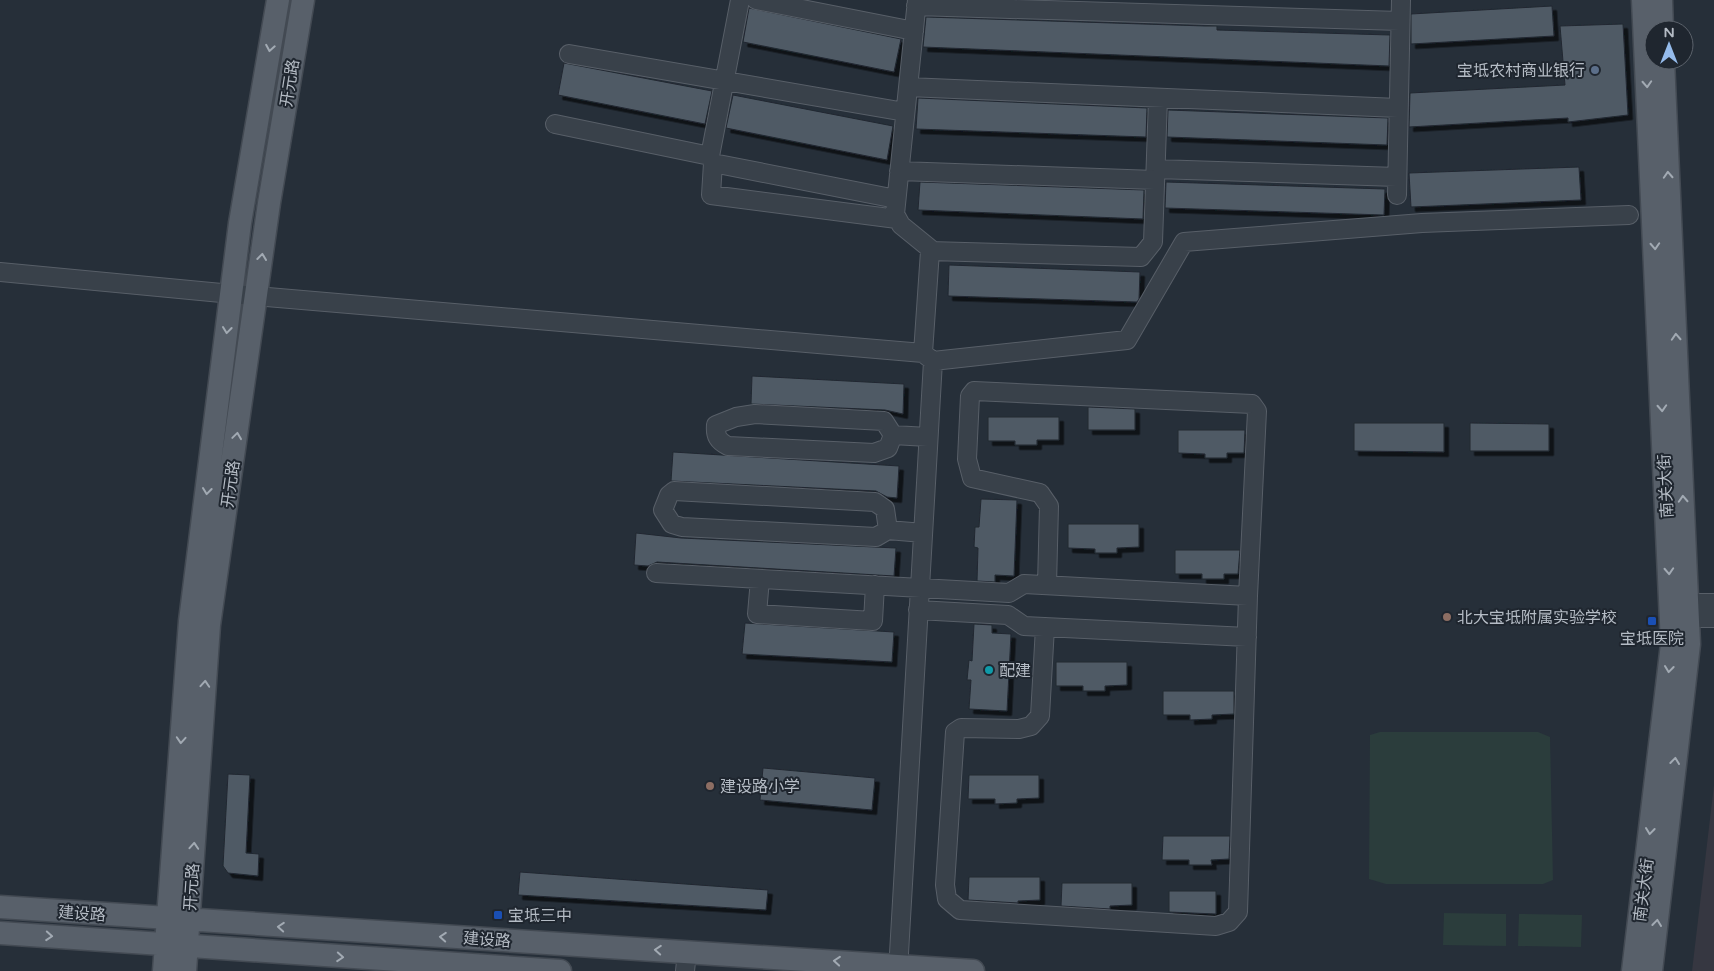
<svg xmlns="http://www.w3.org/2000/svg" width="1714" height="971" font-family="'Varela Round','Noto Sans SC',sans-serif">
	<defs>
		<filter id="shadow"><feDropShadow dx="4.5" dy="4.5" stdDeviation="0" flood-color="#0009"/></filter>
	</defs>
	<rect width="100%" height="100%" fill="#262f39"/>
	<path fill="#363741" d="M1714,785v186h-22z"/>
	<path fill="#2b3d3c" d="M1380,732h158l12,5 3,143 -10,4h-157l-17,-5 1,-144z
		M1444,913l62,1v32l-63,-1z
		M1519,914l63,1 -1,32 -63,-1z"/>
	<path fill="#4f5a65" stroke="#212831" filter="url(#shadow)" d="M1552,6l2,30 -143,8v-30z
		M749,8l152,31 -7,33 -151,-30z
		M926,17l279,9h12v4l173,5 -1,31 -466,-19z
		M1623,24l5,91 -60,7v-4l-159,9 1,-34 155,-8 -5,-59z
		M564,63l148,28 -7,33 -147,-29z
		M733,95l160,31 -6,34 -161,-32z
		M918,98l229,10 -1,29 -230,-8z
		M1168,110l220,8 -1,27 -220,-8z
		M1579,167l2,33 -170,7 -2,-34z
		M920,182l224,8 -1,29 -225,-9z
		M1166,182l219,7 -1,26 -219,-7z
		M949,265l191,7 -1,27 -2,3 -189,-6z
		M752,376l152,8 -1,30 -18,-4 -134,-6z
		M1088,407l47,2v21h-47z
		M988,417h71v23h-22v5h-22v-4h-27z
		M1354,423h90v29l-90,-1z
		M1470,423l79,1v27h-79z
		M1178,430h67l-1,23h-17v5h-22v-4l-27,-1z
		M673,452l226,14 -2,32 -10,-1 -11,-6 -205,-10z
		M981,499l36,1 -3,76 -19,-1v7l-18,-1 1,-33 -4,-1 1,-20h4z
		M1068,524h71v23l-22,1v5h-22v-4l-27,-1z
		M636,533l45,5 215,10 -2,28 -237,-14 -9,4 -14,-1z
		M1175,550h65l-2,24h-14v5h-22v-5h-27z
		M745,623l149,9 -2,30 -150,-8z
		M974,624l18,1v8l19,1 -4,77 -38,-2 2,-29h-4l2,-20 3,1z
		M1056,662h71v23l-22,1v5h-22v-5h-27z
		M1163,691h71v23l-22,1v4l-22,1v-5h-27z
		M763,768l112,10 -3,32 -112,-10z
		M228,774l22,1 -4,78 13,1 -1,22 -30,-3 -5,-7z
		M969,775h70v23l-22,1v4l-22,1v-5h-27z
		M1163,836h67l-1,23 -18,1 1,5h-23v-5h-27z
		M520,872l248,18 -2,20 -248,-15z
		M969,877h71v23l-22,1v2l-50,-3z
		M1062,883h70v22l-22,1v3l-49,-3z
		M1169,891h47v23l-47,-2z"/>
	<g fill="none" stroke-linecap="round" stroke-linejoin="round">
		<defs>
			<path id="minor" d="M740,0l-30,156 3,7 -2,32 186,24
				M756,0l158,31
				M917,0l-22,214 6,11 32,26
				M916,6l484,15
				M569,54l336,58
				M908,87l490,21
				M555,124l155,32
				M713,163l183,36
				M1156,169l241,8
				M899,171l256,9
				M1397,195l4,-195
				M0,272l232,22 691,59 10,8 194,-21 57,-98 238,-19 207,-8
				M923,353l7,-102 211,6 12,-15 5,-144
				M893,435l-5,13 -14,5 -146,-7c-10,-5 -13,-10 -12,-21l20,-8 19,-3 129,7 9,14 35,2
				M888,530l-12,7 -194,-10 -10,-3 -9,-14 6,-15 5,-4 201,11 10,7 3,21 35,3
				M656,573l353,20 15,-9 224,12
				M760,579l-3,35 116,7 2,-36
				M1675,603h39
				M918,610l90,5 16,11 223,11
				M1677,618h37
				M1045,627l-5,89 -9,10 -12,3 -58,-1 -6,4 -10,153 2,14 13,11 256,16 13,-4 9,-10 10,-316 9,-185 -5,-7 -278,-13 -4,5 -3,63 5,19 68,15 9,13 -2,79
				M685,971l2,-19
				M898,971l35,-610"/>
			<path id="major" d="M1661,0l1,30
				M0,907l973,64
				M0,933l560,38
				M164,971l26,-350 50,-398 38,-223
				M185,971l24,-346 60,-422 34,-203
				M1633,971l39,-327 -29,-644
				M1651,971l38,-327 -26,-584"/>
		</defs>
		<use href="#minor" stroke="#585f68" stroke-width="20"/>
		<use href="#major" stroke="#434a53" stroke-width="25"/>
		<use href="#minor" stroke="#39414a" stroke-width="18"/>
		<use href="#major" stroke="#58606a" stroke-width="22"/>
	</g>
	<defs><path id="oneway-chevron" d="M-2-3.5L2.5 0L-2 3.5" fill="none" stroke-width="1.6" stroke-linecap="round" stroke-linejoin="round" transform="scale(1.25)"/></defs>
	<g stroke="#a2aab3">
		<use href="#oneway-chevron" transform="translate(270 48) rotate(100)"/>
		<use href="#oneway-chevron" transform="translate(1647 84) rotate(87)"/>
		<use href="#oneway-chevron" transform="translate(1668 175) rotate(-93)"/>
		<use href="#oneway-chevron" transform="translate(1655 246) rotate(87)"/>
		<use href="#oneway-chevron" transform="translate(262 257) rotate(-83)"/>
		<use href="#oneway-chevron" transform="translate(227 330) rotate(97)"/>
		<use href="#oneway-chevron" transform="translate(1676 337) rotate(-93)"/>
		<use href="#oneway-chevron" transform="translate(1662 408) rotate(87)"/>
		<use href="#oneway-chevron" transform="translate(237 436) rotate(-82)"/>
		<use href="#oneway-chevron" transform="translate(207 491) rotate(97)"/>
		<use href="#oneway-chevron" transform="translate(1683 499) rotate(-93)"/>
		<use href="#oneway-chevron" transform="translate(1669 571) rotate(87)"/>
		<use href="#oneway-chevron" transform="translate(1669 669) rotate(97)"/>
		<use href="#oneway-chevron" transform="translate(205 684) rotate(-86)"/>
		<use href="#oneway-chevron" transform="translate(181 740) rotate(94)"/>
		<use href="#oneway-chevron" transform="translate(1675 761) rotate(-83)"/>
		<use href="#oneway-chevron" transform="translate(1650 831) rotate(97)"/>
		<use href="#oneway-chevron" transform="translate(194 846) rotate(-86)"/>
		<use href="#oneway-chevron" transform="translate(1657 923) rotate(-83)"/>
		<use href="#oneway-chevron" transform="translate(281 927) rotate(-176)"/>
		<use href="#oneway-chevron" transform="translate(49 936) rotate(4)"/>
		<use href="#oneway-chevron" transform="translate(443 937) rotate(-176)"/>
		<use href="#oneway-chevron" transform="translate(658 950) rotate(-176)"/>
		<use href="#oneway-chevron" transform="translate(340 957) rotate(4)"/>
		<use href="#oneway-chevron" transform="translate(837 961) rotate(-175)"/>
	</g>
	<circle fill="#5c6f8a" stroke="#1f262f" stroke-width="2" cx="1595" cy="70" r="5"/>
	<g fill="#8d6e63" stroke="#1f262f" stroke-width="2">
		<circle cx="1447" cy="617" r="5"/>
		<circle cx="710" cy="786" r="5"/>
	</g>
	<g fill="#1a4fb4" stroke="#1f262f" stroke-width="2">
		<rect x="1647" y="616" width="10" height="10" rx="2.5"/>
		<rect x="493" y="910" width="10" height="10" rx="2.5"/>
	</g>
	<circle fill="#0f9aa8" stroke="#1f262f" stroke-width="2" cx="989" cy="670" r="5"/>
	<g text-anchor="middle" stroke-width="4" stroke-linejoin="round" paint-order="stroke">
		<g font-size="16" fill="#b5bcc5" stroke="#1f262f" text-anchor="start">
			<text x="1585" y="76" text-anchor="end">宝坻农村商业银行</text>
			<text x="1457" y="623">北大宝坻附属实验学校</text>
			<text x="1652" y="644" text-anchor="middle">宝坻医院</text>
			<text x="999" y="676">配建</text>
			<text x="720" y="792">建设路小学</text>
			<text x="508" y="921">宝坻三中</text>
		</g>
		<g font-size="16" fill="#b5bcc5" stroke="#1f262f">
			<text transform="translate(289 83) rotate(-81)" y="6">开元路</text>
			<text transform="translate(230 484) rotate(-82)" y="6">开元路</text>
			<text transform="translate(1665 486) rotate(-93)" y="6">南关大街</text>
			<text transform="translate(191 887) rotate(-86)" y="6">开元路</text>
			<text transform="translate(1643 890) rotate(-83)" y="6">南关大街</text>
			<text transform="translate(82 913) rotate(4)" y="6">建设路</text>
			<text transform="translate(487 939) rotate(4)" y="6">建设路</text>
		</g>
	</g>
	<g transform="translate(1669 45)"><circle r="24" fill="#1f262f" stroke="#5b626b"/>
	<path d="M0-4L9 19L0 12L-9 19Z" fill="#95bbeb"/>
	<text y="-8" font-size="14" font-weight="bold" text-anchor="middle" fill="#b5bcc5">N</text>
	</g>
</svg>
